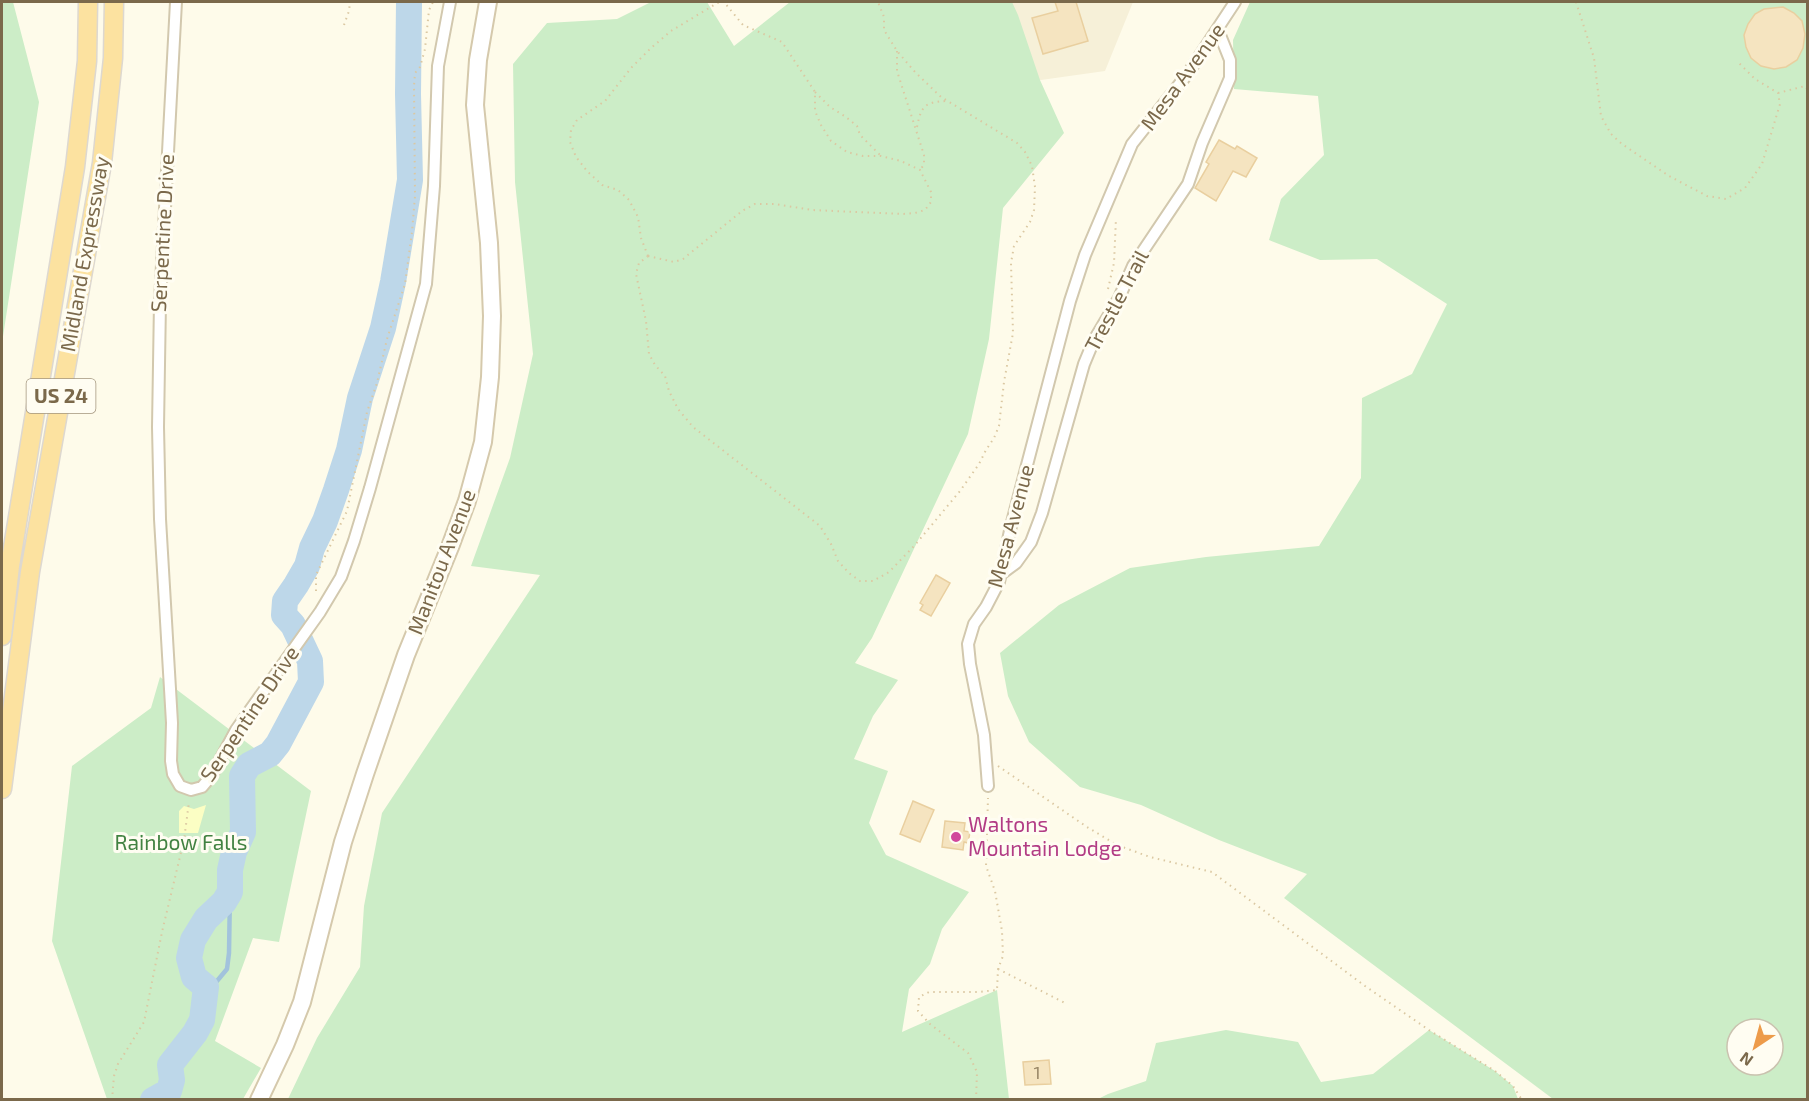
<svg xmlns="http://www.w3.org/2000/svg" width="1809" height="1101" font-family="'Exo 2',sans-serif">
	<rect width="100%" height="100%" fill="#fefbea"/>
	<path fill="#f6f0d8" d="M954,2h179l-28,69 -93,13z"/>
	<path fill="#ccedc7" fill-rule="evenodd" d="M2,2h11l26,100 -37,241z
		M651,2h56l27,44 56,-44h222l6,13 22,65 24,53 -61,75 -14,131 -21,95 -96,204 -17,25 43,17 -25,36 -19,43 34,12 -19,52 17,32 83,37 -27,37 -12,35 -21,25 -7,43 95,-42 12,109h-721l29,-61 43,-71 4,-61 18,-93 158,-238 -69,-9 39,-108 23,-104 -18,-172 -2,-118 34,-41 70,-4z
		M1250,2h557v1097h-254l-269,-201 23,-24 -88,-34 -78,-35 -61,-18 -51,-45 -21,-46 -8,-43 59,-48 71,-37 76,-11 113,-11 42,-68 1,-80 50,-24 35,-70 -70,-45 -57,1 -51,-20 12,-41 43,-44 -6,-59 -84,-7 -1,-49zM1737,1029h36v36h-36z
		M160,677l151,114 -32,151 -26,-4 -38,103 46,27 -18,31h-136l-55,-158 20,-175 79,-58z
		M1226,1030l72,12 23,40 52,-8 56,-44 66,41 18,15 5,13h-420l10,-5 38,-13 10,-38z"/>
	<path fill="#fbfec4" d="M206,805l-8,28h-19v-22l5,-5 10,3z"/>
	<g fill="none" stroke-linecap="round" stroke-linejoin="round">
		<path stroke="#a2c3dc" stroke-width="4.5" d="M206,987l11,-6 10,-12 2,-16 1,-61"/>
		<path stroke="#bdd7e9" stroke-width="26" d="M153,1100l16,-9 3,-11 -2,-15 25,-32 7,-13 4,-33 -12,-10 -5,-19 4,-18 13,-21 18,-17 6,-10v-22l4,-18 9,-20 -1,-56 7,-11 21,-11 8,-10 33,-62 -1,-21 -17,-36 -9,-10 1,-14 11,-16 11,-19 5,-18 13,-27 11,-31 13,-40 11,-52 23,-70 10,-46 17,-102 -2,-86 1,-92"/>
	</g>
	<path fill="#f5e4c0" stroke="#e9cf9f" stroke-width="1.5" d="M1055,2h21l12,39 -45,13 -11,-36 26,-7z
		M1783,7l11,6 8,8 3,13 -2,14 -6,12 -11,7 -12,2 -13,-3 -10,-8 -5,-11 -2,-12 4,-11 7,-10 9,-5z
		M1219,140l16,9 2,-3 20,12 -11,19 -13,-6 -17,30 -21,-13 14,-24 -3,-2z
		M936,575l14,8 -19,33 -11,-6 3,-5 -3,-2z
		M913,801l21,9 -14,32 -20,-8z
		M945,821l20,2 -1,8 6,1 -2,11 -4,-1 -1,8 -21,-3z
		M1049,1060l2,24 -26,1 -2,-23z"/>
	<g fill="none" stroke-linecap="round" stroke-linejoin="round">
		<defs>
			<path id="minor" d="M176,2l-16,300 -2,125 2,92 12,204 -1,38 2,13 7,12 11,4 11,-3 10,-12 24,-45 84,-118 21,-35 13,-36 16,-53 56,-204 8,-98 4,-120 12,-64
				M1001,574l15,-11 15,-21 11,-29 42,-149 10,-24 25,-42 14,-32 55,-82 14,-41 28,-65v-18l-12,-30
				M988,786l-4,-51 -14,-71 -2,-20 6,-20 12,-17 13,-25 12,-56 59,-225 15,-46 47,-111 57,-72 46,-70"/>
			<path id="secondary" d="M259,1100l26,-55 17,-43 41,-160 22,-68 41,-119 44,-108 17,-46 16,-59 7,-65 2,-61 -3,-73 -14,-138 3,-45 10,-58"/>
			<path id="trunk" d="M2,636l8,-70 65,-399 12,-106 1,-59
				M2,789l28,-217 72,-409 11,-105 1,-56"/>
		</defs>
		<use href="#minor" stroke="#d2c8ae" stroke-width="14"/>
		<use href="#secondary" stroke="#d5c9ac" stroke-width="20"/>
		<use href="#trunk" stroke="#ddd8d0" stroke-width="21"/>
		<path stroke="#dbc8a2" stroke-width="2" stroke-dasharray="1.5 4.5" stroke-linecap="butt" d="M1576,2l18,56 7,58 10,18 11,10 47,32 38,20 19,3 19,-11 17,-24 18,-60 -2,-11 -23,-14 -18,-18
			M344,25l5,-14 1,-9
			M897,51v20l27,84v9l-3,5
			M815,92l15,15 16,10 11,9 3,9 21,21
			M1778,93l27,-7 3,4
			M917,127c4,-20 7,-25 29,-26
			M648,256l-9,7 -3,11 10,47 3,33 6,11 10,11 4,15 9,18 15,18 127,99 11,18 7,17 11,12 11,8h13l16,-9 26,-27 45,-54 19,-27 7,-14 8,-12 5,-12 5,-44 9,-49 -2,-70 3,-17 16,-24 4,-12 1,-23 -3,-21 -7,-14 -8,-9 -76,-46 -26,-25 -18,-21 -13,-21v-13l-6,-15
			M648,256l26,6 9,-3 59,-48 13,-7h20l37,6 90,4 13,-1 10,-3 6,-8v-10l-11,-22 -19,-9 -20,-5h-18l-16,-4 -16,-11 -10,-16 -6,-14v-19l-33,-50 -39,-17 -19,-23
			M648,256l-7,-18 -3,-21 -9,-17 -11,-10 -16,-5 -15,-14 -11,-14 -6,-15 1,-12 6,-10 28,-19 26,-33 20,-20 20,-17 48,-29
			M1108,289l6,-26 2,-45
			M316,591v-16l31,-64 20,-99 10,-29 10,-44 18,-55 7,-52 3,-36 -1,-110 1,-13 5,-6 5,-18 4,-39 4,-8
			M998,766l89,61 30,18 33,12 62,15 153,114 64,44 66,41 18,15 9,14
			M998,969l69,35
			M112,1100l2,-24 4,-12 26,-42 18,-90 22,-92 5,-38
			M976,1100l1,-28 -9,-19 -38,-29 -12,-13 1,-14 10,-5h49l19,-2 1,-21 5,-13 -1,-25 -7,-40 -9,-25 2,-68"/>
		<use href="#minor" stroke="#fff" stroke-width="10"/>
		<use href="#secondary" stroke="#fff" stroke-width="16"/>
		<use href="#trunk" stroke="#fce2a0" stroke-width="18"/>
	</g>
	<circle fill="#d1479c" stroke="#fffdf2" stroke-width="2" cx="956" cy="837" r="6"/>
	<g text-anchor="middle" stroke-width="6" stroke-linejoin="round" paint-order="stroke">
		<g font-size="18" fill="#9a8868">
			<text x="1037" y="1079">1</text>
		</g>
		<rect fill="#fffdf2" stroke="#a3957d" stroke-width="1.5" x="26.5" y="379" width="69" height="34" rx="4.5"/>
		<g font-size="20" font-weight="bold" fill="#7b694b">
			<text x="61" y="403">US 24</text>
		</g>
		<g font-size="21" fill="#7b694b" stroke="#fffdf2">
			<text transform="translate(1183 77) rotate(-54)" y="7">Mesa Avenue</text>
			<text transform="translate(163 233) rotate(-87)" y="7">Serpentine Drive</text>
			<text transform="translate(85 254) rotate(-80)" y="7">Midland Expressway</text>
			<text transform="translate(1117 301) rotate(-62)" y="7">Trestle Trail</text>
			<text transform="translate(1011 526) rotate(-75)" y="7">Mesa Avenue</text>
			<text transform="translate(442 562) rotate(-69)" y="7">Manitou Avenue</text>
			<text transform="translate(250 714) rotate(-56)" y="7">Serpentine Drive</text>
		</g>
		<g font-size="21" fill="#b23c85" stroke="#fffdf2" text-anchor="start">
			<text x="968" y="832">Waltons<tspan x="968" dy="24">Mountain Lodge</tspan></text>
		</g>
		<g font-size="21" fill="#428242" stroke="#fffdf2">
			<text x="181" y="850">Rainbow Falls</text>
		</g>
	</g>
	<rect width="1809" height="1101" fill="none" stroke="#7b694b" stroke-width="6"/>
	<g transform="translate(1755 1047) rotate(216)"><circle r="28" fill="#fffdf2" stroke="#cac2af" stroke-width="1.5"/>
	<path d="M0-4.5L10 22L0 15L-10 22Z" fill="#ed9b4a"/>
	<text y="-9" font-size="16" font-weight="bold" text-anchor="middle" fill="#7b694b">N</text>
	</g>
</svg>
